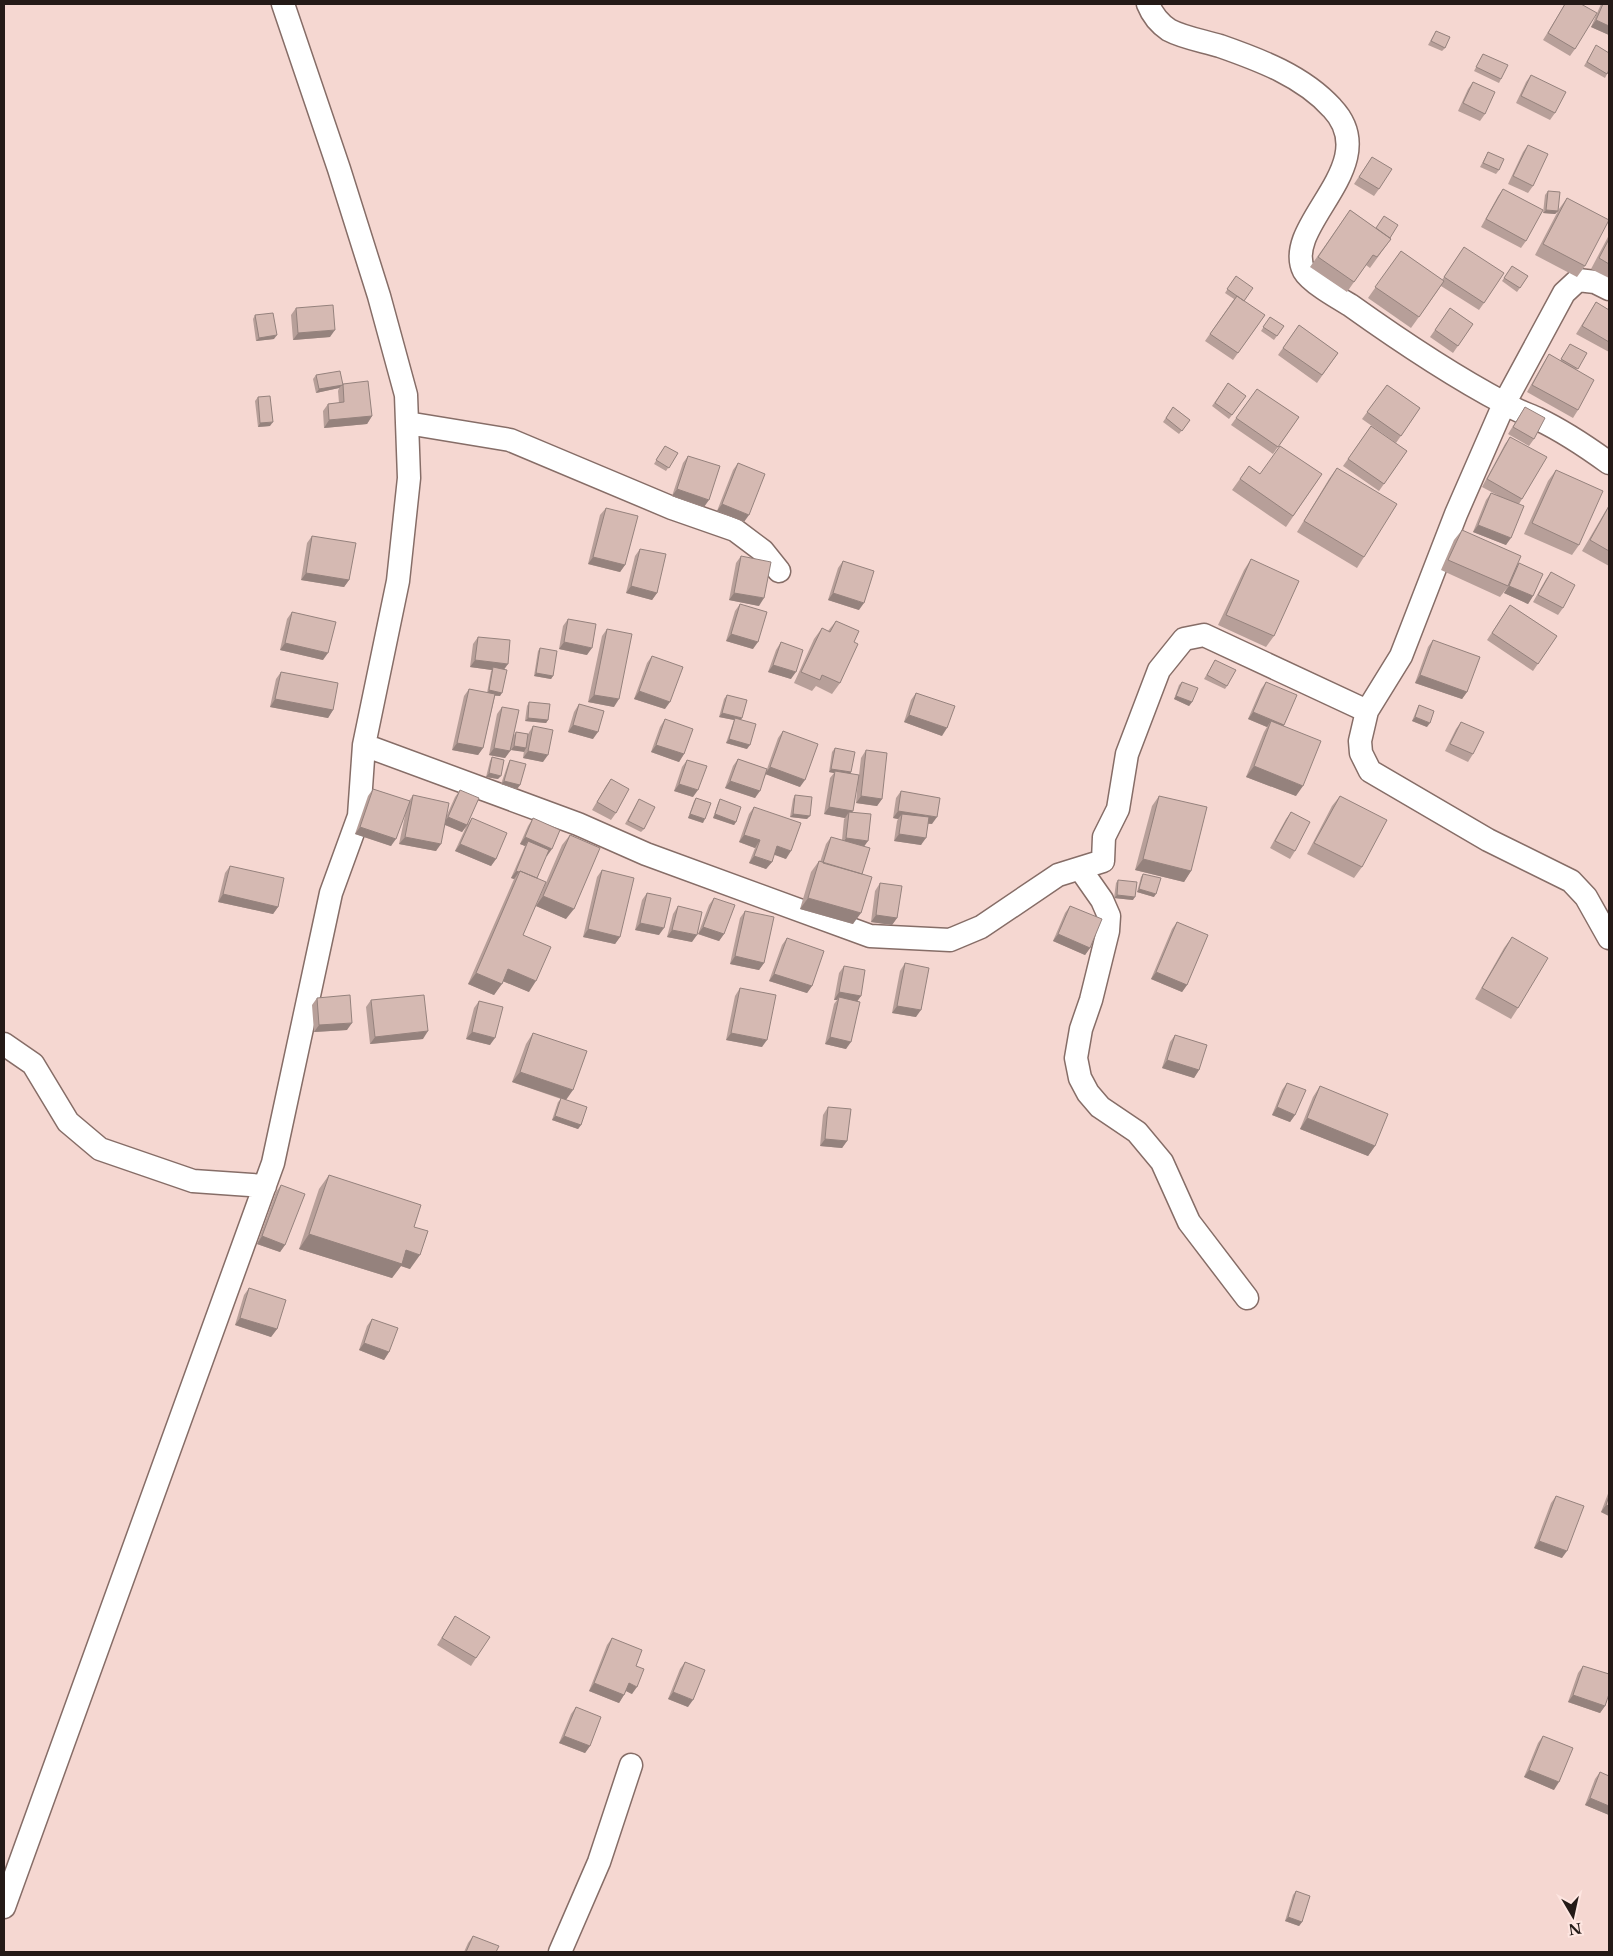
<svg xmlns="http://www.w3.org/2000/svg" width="1613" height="1956" font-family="'Libre Baskerville',serif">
	<rect width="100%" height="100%" fill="#f5d7d1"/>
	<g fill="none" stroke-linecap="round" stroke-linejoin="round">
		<defs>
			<path id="street" d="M283,4l56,165 40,127 27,99 3,83 -11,103 -34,164 214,79 68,30 224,82 80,4 31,-13 77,-52 45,-14 1,-24 14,-28 9,-55 32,-84 25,-31 20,-4 163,76
				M1148,4c4,10 12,20 21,26 15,8 35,11 51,16 40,14 83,30 112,62 54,57 -51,117 -28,163 6,11 34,27 46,34 49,35 101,70 154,98 11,7 23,11 34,16 25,12 49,28 71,44
				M1609,289l-14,-7 -17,-2 -14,13 -60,111 -48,110 -55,142 -34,55 -7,30 1,12 9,18 118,69 83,41 15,16 23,41
				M407,423l103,17 162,68 63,22 28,21 16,20
				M1081,870l21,30 7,16 -1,15 -17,69 -10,29 -5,29 4,20 8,15 12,14 37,25 25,30 27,60 58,76
				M4,1044l29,20 35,58 32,27 93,32 72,5
				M4,1907l269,-744 58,-270 28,-77 5,-71
				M560,1952l39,-90 32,-97"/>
		</defs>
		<use href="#street" stroke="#866d67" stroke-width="25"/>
		<use href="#street" stroke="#fff" stroke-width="22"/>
	</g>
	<path fill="#b79f99" d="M1565,4h16l-6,45 -5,7 -27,-16z
		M1601,4h8v31l-18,-8z
		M1436,31l9,17 -3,3 -14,-6z
		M1594,49l15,21 -4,8 -21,-12z
		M1483,54l18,25 -2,4 -25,-12z
		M1531,75l24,38 -5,7 -34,-17 10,-21z
		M1473,82l12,32 -5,7 -22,-10 10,-22z
		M1528,145l5,41 -5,7 -20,-9 15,-32z
		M1488,152l11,18 -3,4 -16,-7z
		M1372,157l7,32 -5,7 -20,-12z
		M1503,189l23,52 -5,7 -40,-21 17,-31z
		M1548,191l10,20 -3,3 -12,-1 2,-18z
		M1567,198l18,68 -8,11 -42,-22 24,-46z
		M1350,210l41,29 -21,29 -4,-3 -19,27 -37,-25z
		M1609,235v43l-18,-9z
		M1464,247l20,56 -5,7 -38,-24 -30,42 -43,-30 33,-47 41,29z
		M1512,266l16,10 -11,16 -15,-11z
		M1236,276l8,25 21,14 -32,45 -28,-19 29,-42 -9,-6z
		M1596,302l13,8v42l-33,-18z
		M296,308l34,29 -37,3 -2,-25z
		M1450,308l23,16 -20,29 -23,-16z
		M255,315l19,24 -18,2 -3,-22z
		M1270,317l14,9 -10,14 -13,-9z
		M1299,325l39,28 -21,30 -39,-28z
		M1570,344l17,9 -11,17 2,40 -5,8 -46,-26 17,-30 5,-8 11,7z
		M316,375l26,9 30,32 -5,8 -43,4 -1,-17 5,-7 11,-1 -1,-12 1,-3 -23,5 -3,-14z
		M1228,383l18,13 -17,23 -17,-13z
		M1387,385l33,23 -24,35 -34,-24z
		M1257,389l42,28 -26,37 -42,-29z
		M258,397l12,29 -12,1 -3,-26z
		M1173,407l17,13 -11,14 -16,-12z
		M1525,407l9,32 -5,7 -21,-12z
		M1371,426l36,25 -28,40 -36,-25z
		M1510,437l12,62 -3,5 -13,41 -33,-13 13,-32 5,-7 8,3 -17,-9 23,-43z
		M665,446l13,7 -12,18 -12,-7z
		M688,456l16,51 -32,-11 11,-33z
		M738,463l6,59 -27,-11 16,-41z
		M1249,466l11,8h62l-36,53 -54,-37z
		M1337,468l27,89 -7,11 -60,-36 32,-53z
		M1556,470l23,75 -7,10 -48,-21 24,-53z
		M1609,505v61l-27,-15z
		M606,508l19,57 -5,7 -32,-8 12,-49z
		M1462,530l53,39 4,-6 14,33 -5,8 -24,-11 3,-5 -7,9 -59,-27 13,-30z
		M312,536l37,44 -5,7 -43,-7 6,-37z
		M640,549l17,44 -5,7 -26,-7 9,-37z
		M741,556l18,50 -30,-6 7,-37z
		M1251,559l23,77 -8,11 -48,-22 26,-55z
		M843,561l16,49 -31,-10 10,-32z
		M1551,572l12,36 -5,7 -25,-13 13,-23z
		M740,604l13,45 -27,-8 9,-30z
		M1510,605l47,31 -24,35 -46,-31z
		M292,612l31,48 -43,-10 7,-31z
		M568,619l19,36 -28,-6 4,-23z
		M836,621l18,21 -14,41 -8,11 -16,-8 -4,5 -18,-8 20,-44 8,-11 6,3z
		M607,629l7,78 -26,-5 14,-66z
		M478,637l26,32 -4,27h-5l-12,52 -5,7 -26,-5 12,-54 5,-7 18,4 4,-22 1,-1 -22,-3 3,-23z
		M1433,640l34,52 -5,7 -47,-16 13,-36z
		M781,642l10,37 -23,-7 8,-22z
		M540,648l13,28 -2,3 -17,-3 4,-25z
		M652,656l13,53 -31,-10 13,-36z
		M1215,660l12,26 -2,3 -21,-10z
		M281,672l52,38 -5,8 -58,-11 6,-28z
		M1182,682l10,20 -3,4 -15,-7 5,-14z
		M1266,682l18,44 12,70 -50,-19 18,-45 3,-5 -19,-8 13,-30z
		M916,693l26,43 -38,-14 7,-22z
		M727,695l20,54 -21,-6 8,-23 -15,-3 5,-18z
		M529,702l19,18 -2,3 -21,-2 2,-15z
		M579,704l14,35 -25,-7 6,-20z
		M1419,705l8,22 -15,-6 5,-12z
		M502,707l12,28 2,-3 12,2 5,-8 10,36 -20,-4 1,-7 -13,-1 -6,8 -16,-3 8,-41z
		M665,719l19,35 -5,8 -28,-10 9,-25z
		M1461,722l12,32 -5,8 -23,-11 11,-22z
		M783,731l17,56 -34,-13 -11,24 -30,-10 8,-22 5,-7 29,10 11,-31z
		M835,748l16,24 -1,2 9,1 2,-17 5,-8 16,49 -5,7 -21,-3 2,-23 -6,32 12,34 -2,28 -9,50 -53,-15 11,-37 8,-11 1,1 6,-18 5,-7 11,3 2,-21 1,-1 -21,-4 6,-36 4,-5 -5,-1 3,-20z
		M492,757l6,22 -12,-2 4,-16z
		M510,760l10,25 -3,4 -16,-5 7,-20z
		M687,760l6,37 -19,-6 8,-24z
		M611,779l5,34 -5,7 -19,-10 14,-24z
		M373,789l36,12 4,-6 33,22 9,-20 5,-7 8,34 4,-6 24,41 -5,7 -36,-15 11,-24 -4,5 -17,-7 -9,26 -37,-7 7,-33 -15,35 -36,-12 13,-38z
		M901,791l31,33h-4l-7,21 -27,-4 3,-20 1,-2 -5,-1 3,-20z
		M795,795l12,24 -17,-2 3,-18z
		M1159,796l32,75 -7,11 -49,-12 17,-64z
		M1340,796l22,71 -8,11 -47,-24 25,-48z
		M696,798l7,25 -15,-5 6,-17z
		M639,799l5,30 -3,3 -16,-8z
		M720,799l16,23 -2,3 -21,-7 5,-15z
		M754,807l32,52 -12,-5 -2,8 -6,7 -17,-6 6,-15 -16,-6 10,-28z
		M1291,812l4,39 -5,8 -20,-11 16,-29z
		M533,818l14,38 -1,-1 -9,23 -14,57 6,57 -26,-11 -9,14 -26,-11 46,-105 -3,-1 14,-32 -5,-2 8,-18z
		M570,835l-4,84 -30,-13 26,-61z
		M230,866l48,41 -5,7 -55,-12 7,-29z
		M602,870l18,67 -5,7 -32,-7 14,-60z
		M1143,874l11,23 -17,-5 4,-15z
		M1118,880l15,20 -19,-2 2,-15z
		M880,883l17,35 -5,7 -21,-3 4,-31z
		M647,893l12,42 -24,-5 7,-30z
		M714,898l10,36 -5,7 -21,-7 11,-29z
		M678,906l14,36 -25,-5 6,-23z
		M1070,906l20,42 -5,7 -32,-14 12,-28z
		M745,911l19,52 -5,7 -29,-6 10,-46z
		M1177,922l10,63 -5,7 -31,-13 21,-50z
		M1512,937l6,71 -7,11 -36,-20 29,-51z
		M787,938l25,48 -5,7 -38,-12 13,-36z
		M905,963l11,54 -24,-4 8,-42z
		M844,966l17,30 -4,5 -11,48 -21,-5 9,-40 3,-4h-3l5,-27z
		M740,988l22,59 -36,-7 9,-44z
		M317,998l30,32 -33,2 -2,-27z
		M371,1000l52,39 -53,5 -4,-37z
		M479,1001l11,44 -24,-6 8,-31z
		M533,1033l33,67 15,25 -3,4 -26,-9 6,-18 3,-3 -49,-17 14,-38z
		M1175,1035l24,35 -5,8 -32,-10 8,-26z
		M1287,1083l8,32 -5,7 -18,-7 10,-25z
		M1320,1086l55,60 -7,10 -68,-27 13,-32z
		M828,1107l19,34 -5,7 -22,-2 3,-31z
		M329,1175l85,52 -4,42 -9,-3 -9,12 -93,-29 20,-60z
		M281,1185l4,60 -5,7 -23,-8 19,-52z
		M249,1288l28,41 -6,8 -36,-12 9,-30z
		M372,1319l17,33 -5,8 -25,-10 8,-24z
		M1609,1491v25l-8,-4z
		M1556,1496l6,62 -28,-10 17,-45z
		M455,1616l21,42 -5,8 -34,-21z
		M612,1638l24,28 -4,28 -6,-3 -7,12 -30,-12 18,-46z
		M685,1662l3,45 -20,-8 12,-30z
		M1583,1666l22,40 -5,7 -32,-11 10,-29z
		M576,1707l14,39 -5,7 -26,-10 12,-29z
		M1543,1736l11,54 -30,-13 14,-34z
		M1600,1772l9,43 -24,-10 10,-26z
		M1296,1891l6,31 -3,4 -14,-5 8,-26z
		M473,1936l23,16h-32l4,-9z"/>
	<path fill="#95827d" d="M1596,20l13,6v9l-18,-8z
		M1546,210l12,1 -3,3 -12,-1z
		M335,330l-5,7 -37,3 5,-7z
		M277,335l-3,4 -18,2 3,-3z
		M342,385l-3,3 -23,5 3,-4z
		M372,416l-5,8 -43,4 5,-8z
		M273,422l-3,4 -12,1 2,-4z
		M677,489l32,11 -5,7 -32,-11z
		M722,504l27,11 -5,7 -27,-11z
		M1478,525l33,13 -5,7 -33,-13z
		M593,557l32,8 -5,7 -32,-8z
		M306,573l43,7 -5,7 -43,-7z
		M631,586l26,7 -5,7 -26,-7z
		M1509,586l24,10 -5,8 -24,-11z
		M734,593l30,5 -5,8 -30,-6z
		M833,593l31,10 -5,7 -31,-10z
		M731,634l27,8 -5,7 -27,-8z
		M564,642l28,6 -5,7 -28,-6z
		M285,643l43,10 -5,7 -43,-10z
		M475,660l33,4 -5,7 -10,-4 -1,3 -22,-3z
		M773,665l23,7 -5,7 -23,-7z
		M536,673l17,3 -2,3 -17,-3z
		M1420,675l47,17 -5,7 -47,-16z
		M489,690l13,3 -2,3 -13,-2z
		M639,691l31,11 -5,7 -31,-10z
		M594,695l25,4 -5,8 -26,-5z
		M1176,696l16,6 -3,4 -15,-7z
		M275,699l58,11 -5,8 -58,-11z
		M1253,712l31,13 -5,7 -8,-11 -4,6 -19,-8z
		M722,713l20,5 -2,4 -5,-4 -1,2 -15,-3z
		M909,715l38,13 -5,8 -38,-14z
		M1415,717l15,6 -3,4 -15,-6z
		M528,718l20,2 -2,3 -21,-2z
		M573,725l25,7 -5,7 -25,-7z
		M729,739l21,6 -3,4 -21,-6z
		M457,743l26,5 -5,7 -26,-5z
		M656,745l28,9 -5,8 -28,-10z
		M514,746l12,2 -2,4 -13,-2z
		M494,748l16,3 -5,7 -16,-3z
		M528,751l20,4 -5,7 -20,-4z
		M1254,766l49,20 -7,10 -50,-19z
		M770,767l35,13 -5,7 -35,-13z
		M831,769l20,3 -2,4 -14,-5 -1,2 -5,-1z
		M489,773l12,3 -3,3 -12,-2z
		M504,781l16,4 -3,4 -16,-5z
		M730,781l30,10 -5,7 -30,-10z
		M679,784l19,6 -5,7 -19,-6z
		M861,796l21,3 -5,7 -21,-3z
		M829,807l24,4 -5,6 1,-5 -4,6 -21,-4z
		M898,811l39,6 -5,7 -31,-5 1,-5 -4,5 -5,-1z
		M690,814l15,5 -2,4 -15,-5z
		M715,814l21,8 -2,3 -21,-7z
		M793,814l17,2 -3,3 -17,-2z
		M448,817l19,8 -5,7 -19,-8z
		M360,827l36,12 -5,7 -36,-12z
		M899,834l27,4 -5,7 -27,-4z
		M744,835l16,5 -5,8 -16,-6z
		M405,837l36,7 -5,7 -37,-7z
		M525,837l27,12 -5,7 -21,-9 2,-6 -3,5 -5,-2z
		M846,838l22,3 -5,7 -22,-2z
		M460,844l36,15 -5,7 -36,-15z
		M777,846l14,5 -5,8 -14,-5z
		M754,856l18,6 -6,7 -17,-6z
		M1143,859l48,12 -7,11 -49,-12z
		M516,871l3,1 -5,7 -3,-1z
		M1139,889l17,5 -2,3 -17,-5z
		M223,894l55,13 -5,7 -55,-12z
		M1117,895l18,2 -2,3 -19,-2z
		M543,896l31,13 -8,10 -30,-13z
		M808,898l53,15 -8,11 -53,-15z
		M876,915l21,3 -5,7 -21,-3z
		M640,923l24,5 -5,7 -24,-5z
		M703,927l21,7 -5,7 -21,-7z
		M588,929l32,8 -5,7 -32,-7z
		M672,930l25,5 -5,7 -25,-5z
		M1058,934l32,14 -5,7 -32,-14z
		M735,956l29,7 -5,7 -29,-6z
		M508,969l28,12 -7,11 -29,-12z
		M1156,972l31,13 -5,7 -31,-13z
		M476,973l26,11 -8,11 -26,-11z
		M774,974l38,12 -5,7 -38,-12z
		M839,992l22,4 -5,7 -17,-6 -2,3h-3z
		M897,1006l24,4 -5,7 -24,-4z
		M352,1023l-5,7 -33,2 5,-7z
		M428,1031l-5,8 -53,5 5,-7z
		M472,1032l23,6 -5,7 -24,-6z
		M731,1033l36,7 -5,7 -36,-7z
		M830,1037l21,5 -5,7 -21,-5z
		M1167,1060l32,10 -5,8 -32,-10z
		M520,1072l53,18 -7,10 -54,-18z
		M1277,1107l18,8 -5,7 -18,-7z
		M555,1116l26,9 -3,4 -26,-9z
		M1307,1118l68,28 -7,10 -68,-27z
		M825,1139l22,2 -5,7 -22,-2z
		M309,1234l97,16 14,5 -10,14 -9,-3 -9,12 -93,-29z
		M262,1236l23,9 -5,7 -23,-8z
		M240,1318l37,11 -6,8 -36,-12z
		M364,1343l25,9 -5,8 -25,-10z
		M1606,1505l3,1v10l-8,-4z
		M1539,1541l28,10 -5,7 -28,-10z
		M594,1683l30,12 -5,8 -30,-12z
		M629,1683l8,4 -5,7 -8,-4z
		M673,1692l20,8 -5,7 -20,-8z
		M1573,1695l32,11 -5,7 -32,-11z
		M564,1736l26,10 -5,7 -26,-10z
		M1529,1770l30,12 -5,8 -30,-13z
		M1590,1798l19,8v9l-24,-10z
		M1288,1917l14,5 -3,4 -14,-5z"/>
	<path fill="#d5b9b2" stroke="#95827d" d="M1565,4h16l16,9 -22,36 -27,-16z
		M1603,4h6v22l-13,-6z
		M1436,31l14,6 -5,11 -14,-7z
		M1596,45l13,8v17l-2,4 -20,-12z
		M1483,54l25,11 -7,14 -25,-12z
		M1531,75l35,17 -11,21 -34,-17z
		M1473,82l22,10 -10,22 -22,-11z
		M1528,145l20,9 -15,32 -20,-10z
		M1488,152l16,7 -5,11 -16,-7z
		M1372,157l20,12 -13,20 -20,-12z
		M1503,189l40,21 -17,31 -40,-22z
		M1548,191l12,1 -2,19 -12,-1z
		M1567,198l42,22 -24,46 -42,-22z
		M1350,210l41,29 -14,18 -4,-2 -19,27 -36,-25z
		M1384,216l14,9 -8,13 -14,-10z
		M1609,239v25l-10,-6z
		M1464,247l40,26 -20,30 -40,-26z
		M1401,251l43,30 -25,36 -44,-30z
		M1512,266l16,10 -8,12 -16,-10z
		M1236,276l17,12 -9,13 -17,-12z
		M1237,296l28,19 -27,38 -28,-19z
		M1596,302l13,8v32l-27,-16z
		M333,305l2,25 -37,3 -2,-25z
		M1450,308l23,16 -15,22 -23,-16z
		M273,313l4,22 -18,3 -4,-23z
		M1270,317l14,9 -7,10 -14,-9z
		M1299,325l39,28 -16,22 -39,-27z
		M1570,344l17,9 -9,16 -17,-10z
		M1549,354l45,26 -16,30 -46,-25z
		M340,371l3,14 -24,4 -3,-14z
		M368,381l4,35 -43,4 -1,-16 16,-2 -1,-18z
		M1228,383l18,13 -14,19 -17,-12z
		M1387,385l33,23 -19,28 -34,-24z
		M1257,389l42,28 -21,30 -42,-29z
		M270,396l3,26 -13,1 -2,-26z
		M1173,407l17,13 -8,11 -16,-13z
		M1525,407l20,11 -11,21 -21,-12z
		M1371,426l36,25 -23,33 -36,-25z
		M1510,437l37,20 -25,42 -35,-20z
		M665,446l13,7 -9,15 -13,-8z
		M1280,446l42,28 -29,42 -53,-37 9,-13 11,8z
		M688,456l32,10 -11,34 -32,-11z
		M738,463l27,11 -16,41 -27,-11z
		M1337,468l60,36 -33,53 -60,-36z
		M1556,470l47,21 -24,54 -47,-22z
		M1491,493l33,13 -13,32 -33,-13z
		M1609,506v45l-19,-11z
		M606,508l32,8 -13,49 -32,-8z
		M1462,530l59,26 -13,30 -60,-26z
		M312,536l44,7 -7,37 -43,-7z
		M640,549l26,5 -9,39 -26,-7z
		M741,556l30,6 -7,36 -30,-5z
		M1251,559l48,22 -25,55 -48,-21z
		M843,561l31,10 -10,32 -31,-10z
		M1519,563l24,11 -10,22 -24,-10z
		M1551,572l24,13 -12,23 -25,-13z
		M740,604l27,8 -9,30 -27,-8z
		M1510,605l47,31 -19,28 -46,-31z
		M292,612l44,10 -8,31 -43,-10z
		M568,619l28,5 -4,24 -28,-6z
		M836,621l23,10 -5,11 4,2 -18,39 -18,-8 -2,5 -19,-8 21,-44 8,4z
		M607,629l25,5 -13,65 -25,-4z
		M478,637l32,3 -2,24 -33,-4z
		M1433,640l47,17 -13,35 -47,-17z
		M781,642l22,8 -7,22 -23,-7z
		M540,648l17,3 -4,25 -17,-3z
		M652,656l31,11 -13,35 -31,-11z
		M1215,660l21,10 -9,16 -20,-11z
		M493,667l14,3 -5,23 -13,-3z
		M281,672l57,11 -5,27 -58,-11z
		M1182,682l16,6 -6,14 -16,-6z
		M1266,682l31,13 -13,30 -31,-13z
		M469,689l26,5 -12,54 -26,-5z
		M916,693l39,13 -8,22 -38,-13z
		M727,695l20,5 -5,18 -20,-5z
		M529,702l21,2 -2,16 -20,-2z
		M579,704l25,7 -6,21 -25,-7z
		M1419,705l15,6 -4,12 -15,-6z
		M502,707l17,3 -9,41 -16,-3z
		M735,718l21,6 -6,21 -21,-6z
		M665,719l28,10 -9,25 -28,-9z
		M1271,721l50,20 -18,45 -49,-20z
		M1461,722l23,10 -11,22 -23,-10z
		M533,726l20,4 -5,25 -20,-4z
		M783,731l35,13 -13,36 -35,-13z
		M516,732l12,2 -2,14 -12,-2z
		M835,748l20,4 -4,20 -20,-3z
		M866,750l21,3 -5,46 -21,-3z
		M492,757l12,3 -3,16 -12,-3z
		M738,759l29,10 -7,22 -30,-10z
		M510,760l16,4 -6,21 -16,-4z
		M687,760l20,6 -9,24 -19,-6z
		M835,771l24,4 -6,36 -24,-4z
		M611,779l18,10 -13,24 -19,-11z
		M373,789l37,12 -14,38 -36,-12z
		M460,790l19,8 -12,27 -19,-8z
		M901,791l39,7 -3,19 -39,-6z
		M413,795l36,8 -8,41 -36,-7z
		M795,795l17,2 -2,19 -17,-2z
		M1159,796l48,11 -16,64 -48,-12z
		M1340,796l47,24 -25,47 -48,-24z
		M696,798l15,5 -6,16 -15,-5z
		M639,799l16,8 -11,22 -16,-8z
		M720,799l21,8 -5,15 -21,-8z
		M754,807l47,16 -10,28 -14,-5 -5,16 -18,-6 6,-16 -16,-5z
		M849,812l22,2 -3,27 -22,-3z
		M1291,812l19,10 -15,29 -20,-10z
		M902,814l27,3 -3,21 -27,-4z
		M472,818l35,15 -11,26 -36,-15z
		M533,818l27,12 -8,19 -27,-12z
		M570,835l30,13 -26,61 -31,-13z
		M831,837l39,11 -8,26 -39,-11z
		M528,841l21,9 -12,28 -17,-7 -1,1 -3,-1z
		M819,861l53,16 -11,36 -53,-15z
		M230,866l54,12 -6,29 -55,-13z
		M602,870l32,8 -14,59 -32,-8z
		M520,871l26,11 -23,53 28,12 -15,34 -28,-12 -6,15 -26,-11z
		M1143,874l18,4 -5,16 -17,-5z
		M1118,880l19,2 -2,15 -18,-2z
		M880,883l22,3 -5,32 -21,-3z
		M647,893l24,5 -7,30 -24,-5z
		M714,898l21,7 -11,29 -21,-7z
		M678,906l24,6 -5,23 -25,-5z
		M1070,906l32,13 -12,29 -32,-14z
		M745,911l29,6 -10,46 -29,-7z
		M1177,922l31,13 -21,50 -31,-13z
		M1512,937l36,21 -30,50 -36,-20z
		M787,938l37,13 -12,35 -38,-12z
		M905,963l24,5 -8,42 -24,-4z
		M844,966l21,4 -4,26 -22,-4z
		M740,988l36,7 -9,45 -36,-7z
		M350,995l2,28 -33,2 -2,-27z
		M424,995l4,36 -53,6 -4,-37z
		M839,997l21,5 -9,40 -21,-5z
		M479,1001l24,6 -8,31 -23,-6z
		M533,1033l54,18 -14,39 -53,-18z
		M1175,1035l32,10 -8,25 -32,-10z
		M1287,1083l19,7 -11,25 -18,-8z
		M1320,1086l68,28 -13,32 -68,-28z
		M561,1098l26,9 -6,18 -26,-9z
		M828,1107l23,2 -4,32 -22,-2z
		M329,1175l92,30 -7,22 14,4 -8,24 -14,-5 -4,14 -93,-30z
		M281,1185l24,9 -20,51 -23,-9z
		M249,1288l37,12 -9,29 -37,-11z
		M372,1319l26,9 -9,24 -25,-9z
		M1556,1496l28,10 -17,45 -28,-10z
		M1609,1496v10l-3,-1z
		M455,1616l35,21 -14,21 -34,-20z
		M612,1638l30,12 -6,16 8,3 -7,18 -8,-4 -5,12 -30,-12z
		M685,1662l20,8 -12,30 -20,-8z
		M1583,1666l26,8v20l-4,12 -32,-11z
		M576,1707l25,10 -11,29 -26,-10z
		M1543,1736l30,12 -14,34 -30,-12z
		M1600,1772l9,4v30l-19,-8z
		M1296,1891l14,5 -8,26 -14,-5z
		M473,1936l26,10 -3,6h-30z"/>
	<rect width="1613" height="1956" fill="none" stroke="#241a17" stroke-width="10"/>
	<g transform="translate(1573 1916) rotate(171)" stroke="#fee6e1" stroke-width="4" paint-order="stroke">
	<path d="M0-4L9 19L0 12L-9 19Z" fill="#241a17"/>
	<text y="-8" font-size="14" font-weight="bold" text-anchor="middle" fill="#241a17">N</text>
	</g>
</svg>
